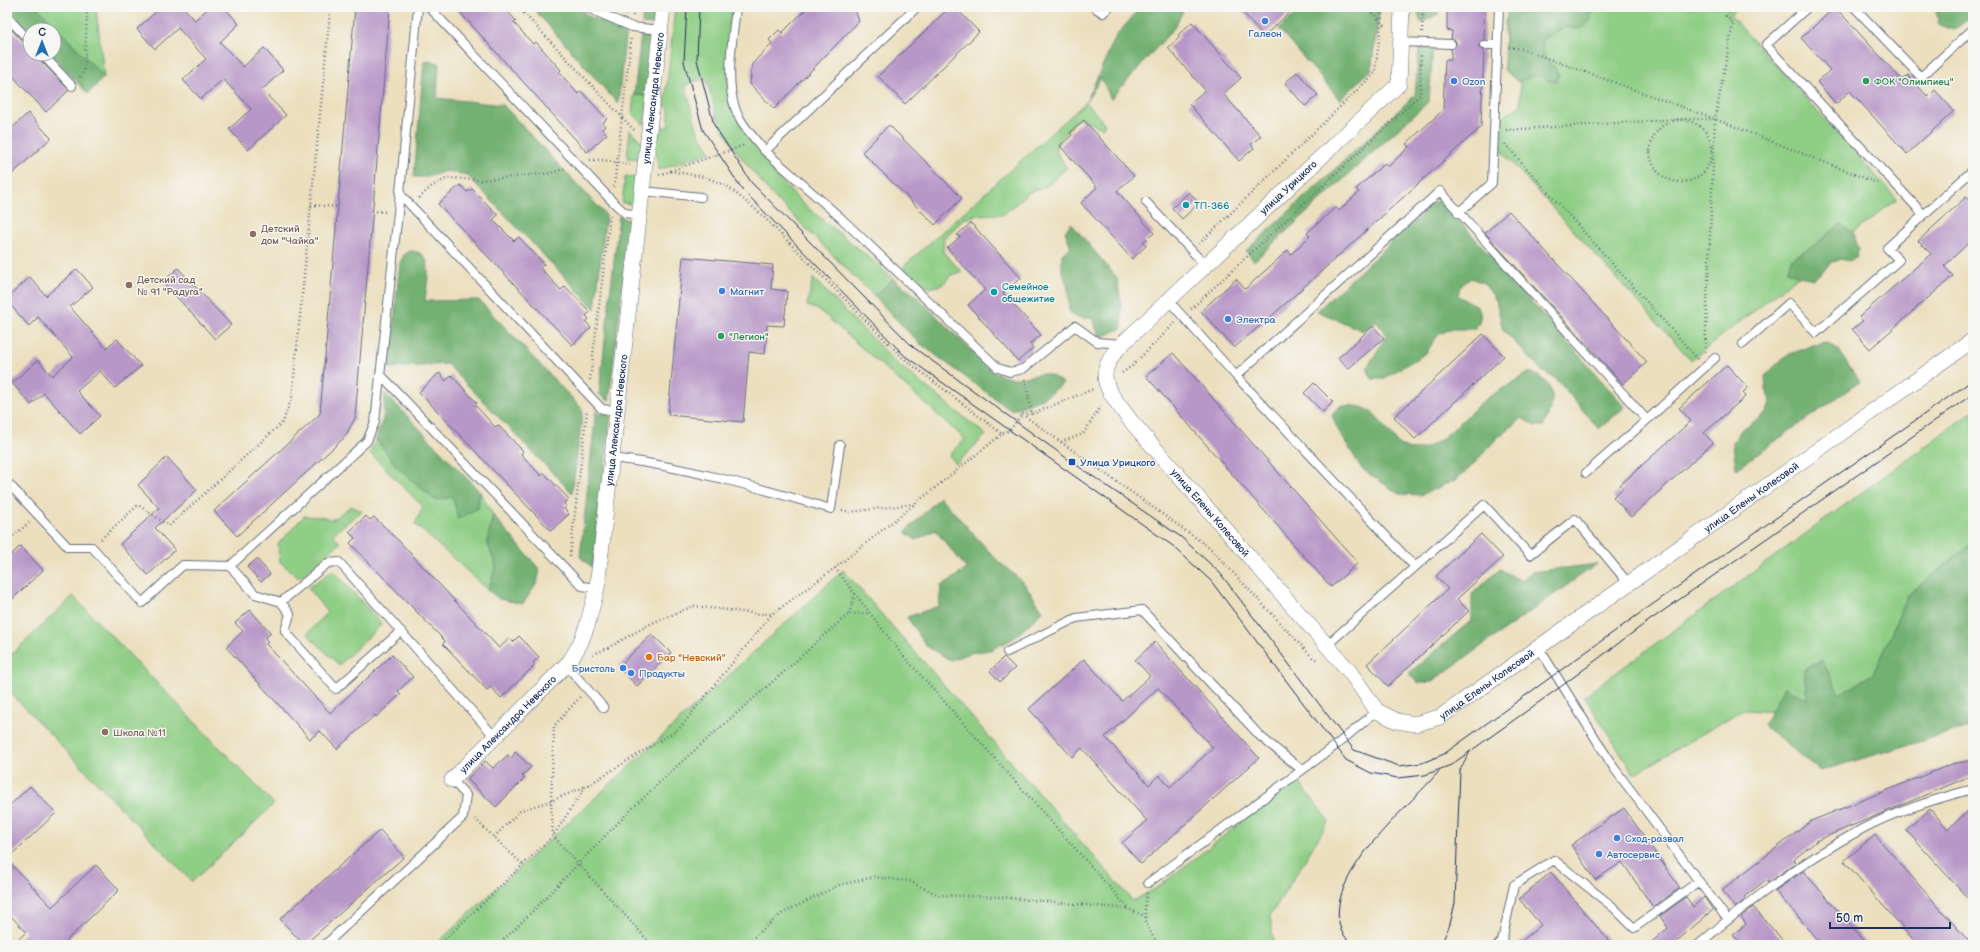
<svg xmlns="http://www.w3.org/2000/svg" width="1980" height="952" font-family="'Balsamiq Sans',sans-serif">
	<rect width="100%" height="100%" fill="#f6f6f2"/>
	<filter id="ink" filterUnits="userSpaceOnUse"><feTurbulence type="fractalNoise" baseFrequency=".025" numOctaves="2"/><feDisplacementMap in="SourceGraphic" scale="8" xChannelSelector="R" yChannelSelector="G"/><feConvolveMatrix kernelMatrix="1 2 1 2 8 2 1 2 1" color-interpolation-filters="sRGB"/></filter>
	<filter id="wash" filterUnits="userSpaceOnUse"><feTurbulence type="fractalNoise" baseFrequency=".012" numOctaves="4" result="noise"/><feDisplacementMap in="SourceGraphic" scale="16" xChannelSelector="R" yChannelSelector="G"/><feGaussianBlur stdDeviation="0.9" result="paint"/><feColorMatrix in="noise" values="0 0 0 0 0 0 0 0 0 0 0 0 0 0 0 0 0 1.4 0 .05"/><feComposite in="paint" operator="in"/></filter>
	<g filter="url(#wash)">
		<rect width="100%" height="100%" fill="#ecdfbe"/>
		<path fill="#8fce85" stroke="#557e72" d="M37,7h59l8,70z
			M602,7h28l-2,10z
			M675,7h57l1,105 43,64 27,28 73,59 17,16 -19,17 -102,-101 -28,-34 -9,-12 -18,-31 -11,-40 -21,7 13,47 13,20 -52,18 -4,-22 5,-20 9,-2v-17l-4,-5z
			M1520,7h219l-9,8 167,184 -206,161 -190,-209 1,-34 18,-11v-23l-16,-13 1,-50z
			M634,95l14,1 -4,29 -12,-12z
			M1086,102l19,22 -3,4 -24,-10 -19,22 -4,10 12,18 -20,18 -19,7 -24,21 -29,1 -12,5 -19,18 -1,14 19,20 -11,3 -9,10 -13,3 -17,-11 -9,-10z
			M630,130l13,13 -2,16 -14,-1z
			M625,176l12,2 -3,26 -12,-1z
			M813,278l81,83 92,74 -30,29 -7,-9 16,-16 -146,-129 -12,-4z
			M1973,411v200l-119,105 -111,-6 -109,64 -50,-78z
			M376,439l21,28 81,41 2,-16 13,23 -6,27 9,24 -8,24 -73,-66 8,-17 -53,-54z
			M351,506l11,5 -29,23 7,9 -41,35 -19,-16 -2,-18 26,-28 20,1 8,3z
			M333,570l49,54 -43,41 -32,-31 20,-22 -19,-24z
			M843,570l290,331 25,-14 139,-108 32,42 -59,95 4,29h-839z
			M73,596l201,208 -82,78 -185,-193v-30z"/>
		<path fill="#73b172" stroke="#477068" d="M7,7h30l67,70 -16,17 -37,-40h3v-24h-24v2z
			M532,7h44l14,10 36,12 -8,75z
			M643,7h16l-3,18 -14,-1z
			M1141,7h44l-11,21 -63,71 -10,-21 -15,24 30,-66z
			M1303,7h77l-9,63 -31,30 -61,-71z
			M1416,7h22v7l-17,9z
			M1507,7l85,1 -2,13 -10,8 -15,-2 -22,12c-3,19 9,22 16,36l-3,6h-8c-10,-9 -18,-5 -29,1l-15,-12z
			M1935,7h38v8l-19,15 -15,-5z
			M641,35l14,2 -7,59 -14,-1z
			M1419,48h14l-4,53 -175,160 -8,-10 169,-156z
			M424,61l15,2 -2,35 66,7 103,110 -11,94 -128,-134 -21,-4 -18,6h-14z
			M1439,198l186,209 -26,22 -43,-50 -14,-8 -39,-41 -7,-30 -12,-17 -13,-5 -11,8 -2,10 20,10c4,10 3,15 -4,23h-24l-12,6 -12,18 -43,26h-11l-5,-11 20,-33 -11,-14 -13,10 -46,-20z
			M619,216l11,5 -21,180 -10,-7z
			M1071,223l46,55 4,25 1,25 -22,10 -8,-20c-8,0 -18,1 -23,-7l-1,-23 -6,-18v-16l9,-7 -6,-15z
			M1840,224c14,6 14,12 19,25l-3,9 -8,3 -7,-2 -10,4 -17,16 -15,-3 -12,-5 5,-13c18,-9 33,-20 48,-34z
			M410,251c27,0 16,32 15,50l54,-1 104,110 -11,83 -125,-129 -58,4 11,-105 4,-8z
			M893,279l22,16 75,74c8,5 17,10 27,9 21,-1 25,-11 46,5 -14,14 -34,22 -53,27l-92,-68 -44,-46z
			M1828,343l11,7 20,32 -123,87 -3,-26 8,-13 25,-16 5,-14 -5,-10 -1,-14 20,-20 28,-11z
			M1530,372c29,13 25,29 13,54h-8l-13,-8 -25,20 -28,31 -14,11 -34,15 -22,-1 -37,-25 -25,-41 -5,-13 8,-9c31,-2 31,6 51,28 3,3 6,10 10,12 29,18 65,-33 85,-47 14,-10 30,-17 44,-27z
			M385,393l95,99 -2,16 -20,11 -5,-22 -18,3 -38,-33 -21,-28 7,-20z
			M596,410l3,4 12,-1 -18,155 -13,-11z
			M940,497l57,63 26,22 20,29 -30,28 -23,11 -16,2 -24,8 -24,-14 -19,-29 32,-11 2,-20 26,-17 -32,-39 -19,10 -11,-8z
			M493,515l47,55 -3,13 -14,21 -24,-5 -11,-9 8,-24 -9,-24z
			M1973,543v183l-153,45 -56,-45 20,-39 23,12 -3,-29 18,-10 17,34 34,-20 35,-79z
			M1597,564l-166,118 -14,1 -8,-10 63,-53v-26l28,-25 21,12 10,-9z"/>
		<g id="blocks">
			<path fill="#b797c7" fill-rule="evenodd" d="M161,7h22l12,13 15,-13h14l15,17 -19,18 23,25 21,-19 19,22 -21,20 24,25 -38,35 -19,-21 22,-20 -28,-30 -22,20 -18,-19 23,-21 -28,-31 -23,21 -18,-20z
				M355,7h35l-35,411 -10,19 -108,99 -23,-25 106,-97z
				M455,7h49l12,14 -2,2 19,21 3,-2 25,28 -2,2 19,22 3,-3 26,28 -5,4 3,3 -3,3 5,5 -20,18z
				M808,7h46l5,14 -85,88 -24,-25 2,-20 20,-21 -3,-3 10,-10 3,3z
				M950,7h5l24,25 -74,72 -27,-28z
				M1238,7h58l-32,29z
				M1447,7h38l-1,33 -5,5v3l5,2 -3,77 -206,186 -41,35 -33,-37 35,-32 9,10 43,-39 3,4 19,-18 -3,-3 29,-26 3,4 20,-19 -3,-3 29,-26 3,4 21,-20 -3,-3 37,-34 2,-50h6v-11l5,-4v-4l-5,-2 1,-8 -5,-1z
				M1835,7l67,73 6,-5 20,22 7,-7 19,21 -47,43 -57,-63 -14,13 -19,-22 13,-12 -29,-32z
				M1192,22l49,56 -18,16 38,42 -10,8 3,4 -15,13 -50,-57 16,-14 -37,-42 12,-11 -2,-2z
				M7,25l23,24v5h4l35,36 -23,22 -39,-42z
				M1297,72l21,23 -13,11 -20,-23z
				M28,113l23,25 -44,41v-46z
				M1084,120l50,56 -17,15 37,42 -11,9 3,4 -14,13 -51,-56 16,-16 -37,-41 12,-11 -2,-2z
				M889,125l73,73 -27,27 -73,-73z
				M460,185l7,7 5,-3 26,26 -5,5 21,21 5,-4 25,27 -4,4 21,22 4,-4 25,26 -4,4 3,3 -3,3 5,6 -19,17 -134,-141z
				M1189,192l10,11 -17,16 -10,-11z
				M1966,197l7,7v35l-29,27 9,10 -83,73 -18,-20 11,-8 -4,-4 72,-63 -13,-13z
				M1509,211l138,151 -24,22 -138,-151z
				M971,223l50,55 -18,15 38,42 -11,9 3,4 -15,13 -50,-56 17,-15 -38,-42 13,-11 -3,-2z
				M683,257l90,8 -2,24 16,2 -3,35 -17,-1 -2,29 -16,-2 -6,70 -75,-7z
				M178,268l53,57 -16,14 -52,-57z
				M77,269l16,18 -23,20 36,41 11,-9 24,27 -26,22 -15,-17 -23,20 23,25 -20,18 -36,-41 -13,12 -19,-22 26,-23 14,16 21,-19 -35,-40 -9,9 -22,-25v-3l23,-21 16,19z
				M1373,326l11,12 -36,31 -10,-11z
				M1483,334l21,22 -89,83 -21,-22z
				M1173,353l185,210 -27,24 -185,-211z
				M1727,365l21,23 -5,4 3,4 -42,37 9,10 -82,74 -18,-20 10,-9 -3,-3 71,-64 -12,-13z
				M439,373l7,8 5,-6 26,28 -2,2 20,22 3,-2 25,26 -2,3 20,22 3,-3 25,26 -5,5 3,3 -3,2 5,5 -18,17 -132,-139z
				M1314,383l19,19 -10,10 -19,-19z
				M167,457l30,33 -42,38 20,22 -27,25 -28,-31 39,-36 -21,-23z
				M366,516l4,4 4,-3 23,22 102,109 11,-10 3,4 6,-6 20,21 -6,6 2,2 -34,33 -10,-11 -4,3 -44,-46 2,-3 -95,-98 5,-5 -6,-6z
				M1481,534l22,23 -46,42 12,12 -81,75 -21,-22 81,-75 -12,-13z
				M20,546l23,24 -36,34v-45z
				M257,559l13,15 -9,8 -14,-15z
				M250,610l21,23 -6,5 3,4 -2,2 64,69 62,-58 21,22 -15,14 3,3 -25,23 -1,-2 -38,34 -17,-18 -10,8 -84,-92 17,-16 -8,-8z
				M652,634l19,19 -34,33 -19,-19z
				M1155,642l104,116 -118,106 -19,-21 25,-22 -65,-73 -10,9 -43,-48 55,-50 38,42 28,-25 -15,-16zM1158,688l55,60 -43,39 -11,-12 -10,10 -44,-48z
				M1004,657l11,11 -15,14 -10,-11z
				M515,752l16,15 -9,9 3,2 -29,29 -29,-28 18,-18 8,7 15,-13 3,4z
				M1973,760v15l-155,65 -25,20 3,3 -28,20 -2,-3 -22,17 2,2 -11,9 -13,-18 89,-69 141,-57z
				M30,786l26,27 -49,46v-51z
				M1973,807v97l-67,-74 24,-21 18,20z
				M1624,808l56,80 -27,19 -31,-45 -27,18 -24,-35z
				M380,830l24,27 -100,88 -24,-26z
				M1875,835l97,110h-54l-74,-84z
				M7,860l45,47 44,-42 23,25 -57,55h-49l13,-13 -19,-20z
				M1803,871l65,74h-45l-48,-54z
				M1551,872l61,73h-95l24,-20 -22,-26z
				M1686,897l7,10 11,-10 9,13 -41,35h-24l20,-17 -8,-12z
				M1753,907l34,38h-45l-9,-10 13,-11 -5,-7z"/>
		</g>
	</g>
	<g filter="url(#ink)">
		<use href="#blocks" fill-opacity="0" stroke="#646d80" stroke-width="1"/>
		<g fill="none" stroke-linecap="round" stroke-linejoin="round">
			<defs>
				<path id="lane" d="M429,7l183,194 13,12 15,2
					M585,7l47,20 29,3
					M736,7c-3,30 -11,72 -1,101 5,15 19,30 30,43
					M917,7l-152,144 77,68 156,149 12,4 13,-3 52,-43 22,16 25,2
					M1094,7l9,6 6,-6
					M1808,7l-42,38 157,169
					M1854,7l67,70 52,-48
					M7,17l23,24
					M1401,42l50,2
					M1484,45h13
					M42,54l30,32
					M643,191l58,6
					M400,194l202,215 16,2
					M1146,202l59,63
					M1458,213l34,-30 7,-176
					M1169,301l67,75 204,-185 207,229 -61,53
					M1743,344l46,-41 27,30 83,-73 -12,-12 86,-78
					M380,374l202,212 15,2
					M1236,376l179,191 -88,78
					M1647,420l68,-62
					M613,458c74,9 147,30 218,51l9,-64
					M7,482l61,65h24l50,56 41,-38 47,1 25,28 26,8 47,-39 11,-1 156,175
					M230,566l137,-125 8,-19 23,-209 20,-206
					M1415,567l69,-62 46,50 45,-36 54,65
					M281,602l9,12 -5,17 51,58 65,-58
					M1539,648l75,120 114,152
					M1007,652l69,-34 66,-8 119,127 41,33
					M566,665l38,43
					M1148,883l187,-137 42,-35
					M325,945l138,-128 3,-22 -14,-15
					M1498,945l4,-4 12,-56 40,-25 59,47 21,21 65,-47
					M1698,945c50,-43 105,-84 164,-116 34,-18 73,-30 111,-40"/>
				<g id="street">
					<path id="s1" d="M1402,7l-3,77 -277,260c-31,32 -14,46 8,76l220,252 27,39 20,10 18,3 25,-7 533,-377"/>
					<path id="s2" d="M452,780l118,-119 10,-17 7,-18 10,-38 66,-581"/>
				</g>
			</defs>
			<use href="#lane" stroke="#646d80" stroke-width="10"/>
			<use href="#street" stroke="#646d80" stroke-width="16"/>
			<path stroke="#646d80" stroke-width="2.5" stroke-dasharray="1 3" stroke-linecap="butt" d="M518,7l116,123
				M1367,7l19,20
				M633,16l1,-9
				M1422,32l1,-25
				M1509,47l13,2 193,70 162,64
				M80,77l4,-6 3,-54 -1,-10
				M1650 151a31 31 0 1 1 62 0a31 31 0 1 1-62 0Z
				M1506,130l175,-11h31
				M1505,144l193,215
				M590,160h13l27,5
				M670,171l35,6 22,9 33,27 142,144 100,77
				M659,175l86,-30
				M614,187l17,-148
				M419,198l13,-12 16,-8 34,2 69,-7 15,-5
				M311,205l27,2
				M372,211l16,1
				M1199,244l176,-171 8,-66
				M1191,309l229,-214 1,-42
				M1705,352l10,-233 18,-96 -7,-7 9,-9
				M1122,373l10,-7 43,-43
				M590,380l20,-164
				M1022,414l39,28 22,-8 18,-28
				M1032,414l61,-25
				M1061,442l149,106 103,110 5,2
				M842,510l8,2 64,-8
				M101,539l37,-34 31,21 114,-104 9,-25 38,-384 -1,-6
				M7,541l23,-19
				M570,556l17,-146
				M835,568l65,84 229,257 15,7
				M849,614l6,-20
				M593,654l13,-5 46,-26 42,-17 66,8h12
				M580,697l-26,29 -3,75 2,35 99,109
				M475,819l48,46
				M494,837l27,-27 30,-9 33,-14
				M1147,893c-4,26 -3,29 11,52
				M439,945l114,-109 32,-49 94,-58 93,-115 63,-46 167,-134 8,-4 12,-16h10l-7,-35
				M498,945c56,-53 106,-111 162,-163 53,-50 110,-96 163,-146l26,-22 21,-1
				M745,945l36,-31 58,-29 35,-8 35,4 30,14 61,2 129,12"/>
			<use href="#lane" stroke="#fff" stroke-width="8"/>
			<use href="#street" stroke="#fff" stroke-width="15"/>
			<path stroke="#1b2f5e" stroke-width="1" d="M687,7l-3,55 19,68 39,59 163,167 268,190 38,35 135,179 25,13 27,5 27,-3 26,-10 112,-80 80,-60 330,-231
				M699,7l-2,53 17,65 37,57 162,165 159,115 109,75 39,36 134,177 45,16 23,-3 22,-9 192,-138 337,-236
				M1352,945c-3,-4 -9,-10 -11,-15 -19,-55 67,-121 98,-159
				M1441,945l9,-21 5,-21 5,-133 10,-18"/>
		</g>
	</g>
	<g fill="#3f7fe0" stroke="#f6f6f2" stroke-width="1.5">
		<circle cx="1265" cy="21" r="4"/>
		<circle cx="1454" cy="81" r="4"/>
		<circle cx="722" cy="291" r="4"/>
		<circle cx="1228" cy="319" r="4"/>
		<circle cx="623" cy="668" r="4"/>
		<circle cx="631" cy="673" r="4"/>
		<circle cx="1617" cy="838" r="4"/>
		<circle cx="1599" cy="854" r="4"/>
	</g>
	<g fill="#2e9e5b" stroke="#f6f6f2" stroke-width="1.5">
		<circle cx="1866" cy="81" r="4"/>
		<circle cx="721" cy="336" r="4"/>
	</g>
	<g fill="#0f9aa8" stroke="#f6f6f2" stroke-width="1.5">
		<circle cx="1186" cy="205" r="4"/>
		<circle cx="994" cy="292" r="4"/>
	</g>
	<g fill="#8d6e63" stroke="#f6f6f2" stroke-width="1.5">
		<circle cx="253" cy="234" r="4"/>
		<circle cx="129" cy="285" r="4"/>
		<circle cx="105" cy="732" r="4"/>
	</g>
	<rect fill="#1a4fb4" stroke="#f6f6f2" stroke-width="1.5" x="1068" y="458" width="8" height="8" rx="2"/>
	<circle fill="#e8710a" stroke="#f6f6f2" stroke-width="1.5" cx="649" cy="657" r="4"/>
	<g text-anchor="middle" stroke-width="3" stroke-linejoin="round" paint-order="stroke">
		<g font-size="10" fill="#366cbe" stroke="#f6f6f2" text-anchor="start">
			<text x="1265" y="37" text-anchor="middle">Галеон</text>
			<text x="1462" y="85">Ozon</text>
			<text x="730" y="295">Магнит</text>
			<text x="1236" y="323">Электра</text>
			<text x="615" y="672" text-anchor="end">Бристоль</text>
			<text x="639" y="677">Продукты</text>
			<text x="1625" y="842">Сход-развал</text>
			<text x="1607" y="858">Автосервис</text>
		</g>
		<g font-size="10" fill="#27864d" stroke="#f6f6f2" text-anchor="start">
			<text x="1874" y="85">ФОК "Олимпиец"</text>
			<text x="729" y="340">"Легион"</text>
		</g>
		<g font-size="10" fill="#1b2f5e" stroke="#f6f6f2">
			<text dy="4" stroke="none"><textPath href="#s2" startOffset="739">улица Александра Невского</textPath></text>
			<text transform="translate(1288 187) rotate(-43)" y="4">улица Урицкого</text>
			<text dy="4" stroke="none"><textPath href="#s2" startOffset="415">улица Александра Невского</textPath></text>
			<text dy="4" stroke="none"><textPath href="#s1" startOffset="1375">улица Елены Колесовой</textPath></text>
			<text dy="4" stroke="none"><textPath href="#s1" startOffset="668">улица Елены Колесовой</textPath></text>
			<text dy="4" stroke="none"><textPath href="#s1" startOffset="1051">улица Елены Колесовой</textPath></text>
			<text dy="4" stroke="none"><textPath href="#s2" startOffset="79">улица Александра Невского</textPath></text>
		</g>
		<g font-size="10" fill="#0d838f" stroke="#f6f6f2" text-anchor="start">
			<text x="1194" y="209">ТП-366</text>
			<text x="1002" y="290">Семейное<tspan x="1002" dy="12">общежитие</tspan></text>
		</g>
		<g font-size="10" fill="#785e54" stroke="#f6f6f2" text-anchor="start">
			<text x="261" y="232">Детский<tspan x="261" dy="12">дом "Чайка"</tspan></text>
			<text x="137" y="283">Детский сад<tspan x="137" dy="12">№ 91 "Радуга"</tspan></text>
			<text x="113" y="736">Школа №11</text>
		</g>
		<g font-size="10" fill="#164399" stroke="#f6f6f2" text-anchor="start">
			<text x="1080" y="466">Улица Урицкого</text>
		</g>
		<g font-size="10" fill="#c56008" stroke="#f6f6f2" text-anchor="start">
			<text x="657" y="661">Бар "Невский"</text>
		</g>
	</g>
	<rect width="1980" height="952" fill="none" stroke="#f6f6f2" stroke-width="24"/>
	<g transform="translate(42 42)"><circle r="19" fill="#f6f6f2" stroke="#9ea6b7"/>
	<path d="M0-3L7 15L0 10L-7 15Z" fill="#1f6fb2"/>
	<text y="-6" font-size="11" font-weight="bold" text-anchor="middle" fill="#1b2f5e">С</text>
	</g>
	<path d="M1830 922v6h120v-6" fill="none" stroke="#1b2f5e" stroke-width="2"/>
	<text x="1836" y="922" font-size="12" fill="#1b2f5e" stroke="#f6f6f2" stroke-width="3" paint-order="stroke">50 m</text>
</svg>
